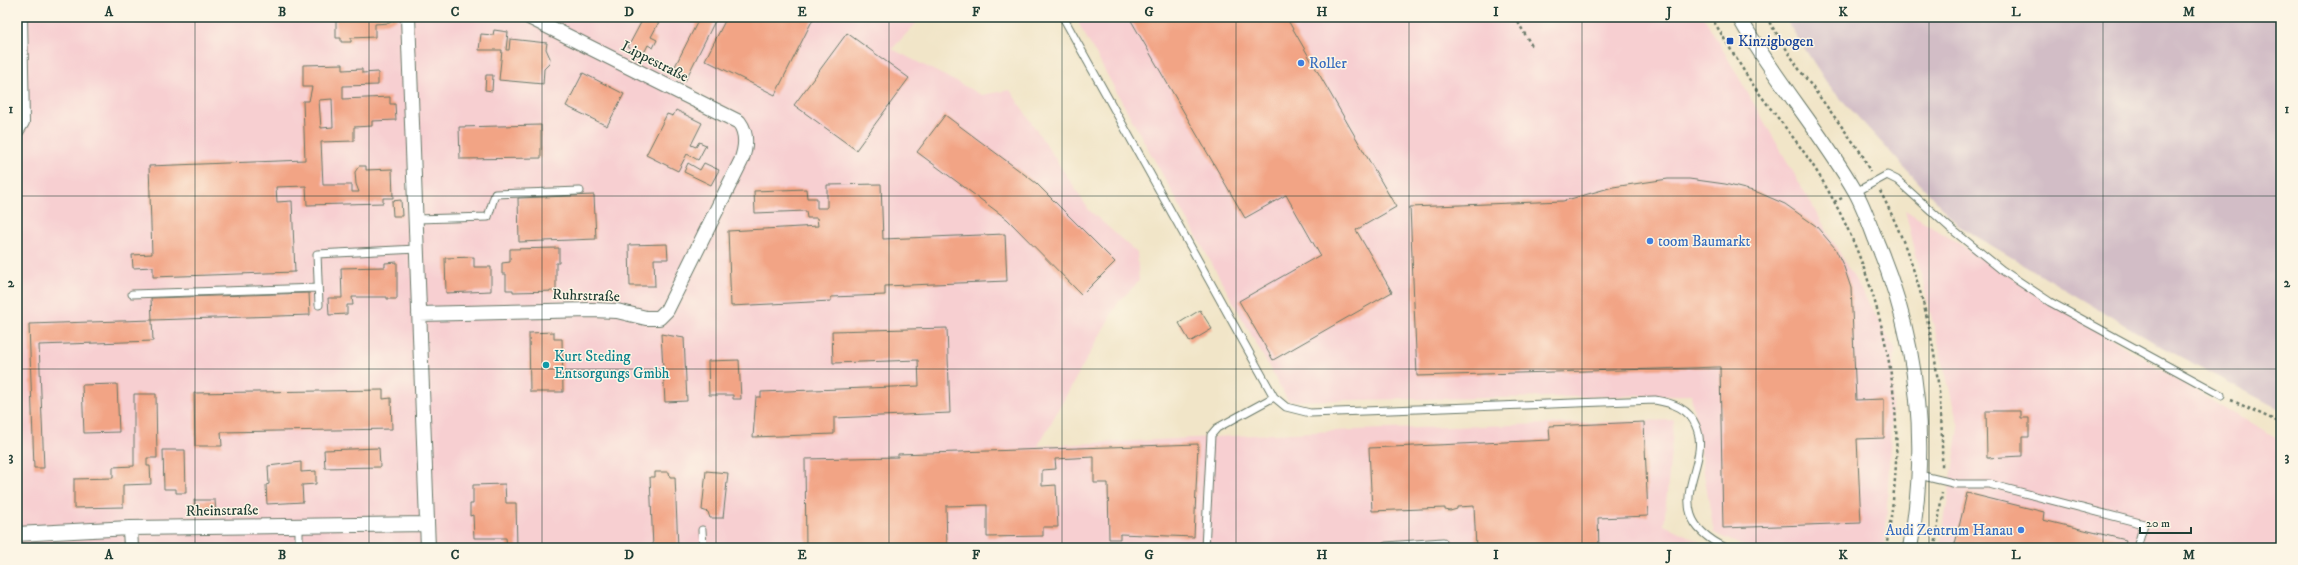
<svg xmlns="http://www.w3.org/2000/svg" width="2298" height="565" font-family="'IM FELL DW Pica',serif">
	<rect width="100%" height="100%" fill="#fcf5e5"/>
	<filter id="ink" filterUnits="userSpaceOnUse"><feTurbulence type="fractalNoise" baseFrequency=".025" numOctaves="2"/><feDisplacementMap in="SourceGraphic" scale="8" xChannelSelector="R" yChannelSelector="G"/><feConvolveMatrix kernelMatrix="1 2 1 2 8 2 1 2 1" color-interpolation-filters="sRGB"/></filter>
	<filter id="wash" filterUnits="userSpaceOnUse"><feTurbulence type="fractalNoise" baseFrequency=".012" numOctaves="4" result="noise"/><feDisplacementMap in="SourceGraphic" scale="16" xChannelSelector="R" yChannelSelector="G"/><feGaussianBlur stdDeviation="0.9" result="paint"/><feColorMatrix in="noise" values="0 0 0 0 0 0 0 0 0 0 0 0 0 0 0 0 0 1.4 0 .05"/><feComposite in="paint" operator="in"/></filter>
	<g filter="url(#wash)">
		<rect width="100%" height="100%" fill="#f1e5c8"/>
		<path fill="#f7cfd1" d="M17,17h905l-30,32 90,46 28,-5 79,120 48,43 2,28 -21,22 -80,143 316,-16 320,-10 -10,105 50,23h-1697z
			M1075,17h629l191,332 -10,199h-138l-33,-15 -23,-138 -403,6z
			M1905,210l305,190 71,40v108h-341l19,-120z"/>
		<path fill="#d2bdc6" d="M1784,17h497v393l-121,-64 -201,-120 -130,-140z"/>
		<g id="blocks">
			<path fill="#f2a485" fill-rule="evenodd" d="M336,17h61v2l-8,4 -14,1v13l-24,1v4h-10v-4h-5z
				M644,17h10l6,3 -9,17 6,3 -4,8 -5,-3 -5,10 -15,-8z
				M700,17h17l-32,64 -14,-7z
				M727,17h87l-39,78 -70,-35z
				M1129,17h157l110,190 -40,23 36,62 -119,68 -34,-59 81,-46 -34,-60 -41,23z
				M494,30l14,2 -2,18h3l1,-11 37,4 -1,6 4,9 -1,6 -5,5 -1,15 -44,-4 3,-30h-23l2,-16 12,1z
				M847,33l62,45 -53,72 -62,-45z
				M343,64v6l19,-1v4l16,-1v13l-35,1v13l47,-2v7h5l1,16 -24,1v5l-18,1v14l-33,1 2,43h29v7h7l-3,-8 -1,-12 4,-6h7v4l26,-1 1,29h-10v5l-76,2 -1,-19 -30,1 1,15 15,-1 3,71 -142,5v-10l-20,1 -1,-13 20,-1 -3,-88 156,-6 -2,-59h6l3,-14h-9v-22zM332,99l1,28 -12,1 -2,-28z
				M583,73l41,21 -17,32 -41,-20z
				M486,75h7l-1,16 -7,-1z
				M676,110l26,13 -11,22 5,2 3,-5 7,3 -8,15 -11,-6 -9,17 -32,-16 21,-41 6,2z
				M945,115l91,68 79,79 -33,33 -75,-76 -90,-67z
				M541,125v33l-81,1 -1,-32z
				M688,163l12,7 4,-7 15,7 -8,15 -27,-13z
				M1668,179h21l36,5 32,8 28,12 31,22 19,22 9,19 7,21 5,112 28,-1v39l-27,1 4,84 -138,5 -3,-161 -303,9 -7,-169 153,-6 50,-14z
				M881,184l2,55 122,-5 2,47 -122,5v9l-54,2v4l-100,5 -3,-75 90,-5 -1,-8h-10l-1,-7 -51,2 -1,-22 52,-2 1,9h10v10h10v-23z
				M594,195l2,44 -77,3 -1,-44z
				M401,200l1,16h-9l-1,-15z
				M667,244l1,15h-14l1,27h-25l-1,-41z
				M559,248v15h-3v28l-43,1v-2h-7v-16h-4v-11l8,-1v-13z
				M474,257v10h17v24l-45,2 -1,-35z
				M397,262v37h-10v-2h-35l1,8h-6v9l-18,1 -1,-17h14l-1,-30 44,-1v-4z
				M309,293l1,22 -158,5 -1,-22z
				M1200,310l12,19 -22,13 -11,-19z
				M152,320l1,21 -114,4 5,123h-10l-5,-144z
				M947,328l3,85 -116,5v16l-81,3 3,-40h5v-5l158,-6 -1,-26 -85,3 -1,-32z
				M554,332v7h8l1,53h-33l-1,-59z
				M661,334l23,4 3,63 -22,1z
				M739,360l2,39h-8v-4h-24l-1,-34z
				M117,384l2,48 -35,1 -2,-48z
				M383,390v9l8,-1 1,31 -171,3 1,14h-27l-1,-53z
				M134,394h22l1,64h-10v8h3l1,18 -28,1v22l-49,1v-29l39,-1v-11l21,-1z
				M1986,411h35v7h8v19h-7v19l-35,2z
				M1644,422l4,94 -50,2 1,30h-123l-2,-42 -17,1v2l-7,2 -5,-1v-2l-73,3 -3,-63 181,-8 -1,-14z
				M1198,444l-4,93 -74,-3v5h-11l-1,-56h-14v-26l-39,2 1,10 -14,1v16l14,-1 2,42h-15v9l-56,1v-32l-41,1 1,42h-141l-1,-89 93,-2v-3z
				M379,448l1,19 -55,1 -1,-18z
				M163,450h22l1,43h-10v-4h-12z
				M301,462v10l15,-1v13l-14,1 1,17 -36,2 -1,-19 3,-1 -1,-18z
				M706,471l22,2 -5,45h-13l-2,-6 -6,-2z
				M655,472h14l1,5h5l3,71h-25l-3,-71h5z
				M505,484l1,19h10l1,45h-10l-1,-10h-32l-1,-23 -3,1v-12h3v-19z
				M1967,493l77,19 -1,8 83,20 -2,8h-170z
				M194,500h21l1,14 -21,1z
				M330,545v3h-25v-2z
				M367,546h17v2h-16z"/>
		</g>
	</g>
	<g filter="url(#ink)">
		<use href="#blocks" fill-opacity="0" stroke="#687868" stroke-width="1"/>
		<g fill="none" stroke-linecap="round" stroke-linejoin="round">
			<defs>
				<path id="lane" d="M1063,17l211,380 12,10 24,6 345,-13c17,3 34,8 41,26 13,30 -15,59 -5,89 5,16 21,26 35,33
					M1856,192l31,-17 10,5 52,47 53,43 48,32 171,93
					M416,219l72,-2 7,-23 85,-3
					M132,294l186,-6
					M319,305l-2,-51 100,-5
					M1919,475l38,9h32l155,40 -7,24
					M299,526v22
					M702,530l1,18
					M1205,548l6,-113 6,-7 57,-31
					M1384,548l2,-2 57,-4"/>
				<path id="street" d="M408,17l20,531
					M1739,17c34,61 81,113 116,174 8,14 14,31 20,47 43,100 55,202 35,310
					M17,130l5,-8 -2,-105
					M419,314l172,-4 26,1 29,7h13l8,-8 74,-149c5,-13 7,-27 -2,-39l-210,-105
					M130,528l1,20
					M17,534l113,-6 297,-4"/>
			</defs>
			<use href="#lane" stroke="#687868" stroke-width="9"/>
			<use href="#street" stroke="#687868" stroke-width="16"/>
			<path stroke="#687868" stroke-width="2.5" stroke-dasharray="3 3" stroke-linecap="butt" d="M1515,17l18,31
				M1711,17c15,24 29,49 45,72 18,25 39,49 56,75 47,72 76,160 83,245 4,46 -1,94 -9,139
				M1766,17l33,52 63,85 8,18
				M1880,191c45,85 64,182 62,277
				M1834,202l8,-4
				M2231,400l50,23
				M1935,548l7,-55"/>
			<use href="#lane" stroke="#fff" stroke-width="7"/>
			<use href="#street" stroke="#fff" stroke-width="14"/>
		</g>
	</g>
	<path fill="none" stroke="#1f3d34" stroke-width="1" stroke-opacity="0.55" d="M195,17v531M369,17v531M542,17v531M716,17v531M889,17v531M1062,17v531M1236,17v531M1409,17v531M1582,17v531M1756,17v531M1929,17v531M2103,17v531M17,196h2264M17,369h2264"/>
	<rect fill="#1a4fb4" stroke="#fcf5e5" stroke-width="1.5" x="1726" y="37" width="8" height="8" rx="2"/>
	<g fill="#3f7fe0" stroke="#fcf5e5" stroke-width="1.5">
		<circle cx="1301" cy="63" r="4"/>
		<circle cx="1650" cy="241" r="4"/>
		<circle cx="2021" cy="530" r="4"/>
	</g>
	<circle fill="#0f9aa8" stroke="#fcf5e5" stroke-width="1.5" cx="546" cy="365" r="4"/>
	<g text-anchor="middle" stroke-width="3" stroke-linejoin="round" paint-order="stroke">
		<g font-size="15" fill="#164399" stroke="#fcf5e5" text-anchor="start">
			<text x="1738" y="46">Kinzigbogen</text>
		</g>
		<g font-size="15" fill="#1f3d34" stroke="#fcf5e5">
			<text transform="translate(655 61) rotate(27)" y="5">Lippestraße</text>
			<text transform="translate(586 295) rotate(2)" y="5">Ruhrstraße</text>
			<text transform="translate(222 510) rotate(-1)" y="5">Rheinstraße</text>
		</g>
		<g font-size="15" fill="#366cbe" stroke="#fcf5e5" text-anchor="start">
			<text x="1309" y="68">Roller</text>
			<text x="1658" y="246">toom Baumarkt</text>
			<text x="2013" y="535" text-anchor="end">Audi Zentrum Hanau</text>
		</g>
		<g font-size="15" fill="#0d838f" stroke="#fcf5e5" text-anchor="start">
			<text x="554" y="361">Kurt Steding<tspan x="554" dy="17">Entsorgungs Gmbh</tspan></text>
		</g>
	</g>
	<rect width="2298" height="565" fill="none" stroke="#fcf5e5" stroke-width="44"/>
	<path d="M2140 527v6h51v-6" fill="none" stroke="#1f3d34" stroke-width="2"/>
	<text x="2146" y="527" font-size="12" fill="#1f3d34" stroke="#fcf5e5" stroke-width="3" paint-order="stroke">20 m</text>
	<rect x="22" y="22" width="2254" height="521" fill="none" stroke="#1f3d34" stroke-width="1.5"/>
	<g font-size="13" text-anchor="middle" font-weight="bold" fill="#1f3d34">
		<text x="109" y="16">A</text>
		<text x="282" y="16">B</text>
		<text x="455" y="16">C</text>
		<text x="629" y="16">D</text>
		<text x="802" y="16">E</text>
		<text x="976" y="16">F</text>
		<text x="1149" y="16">G</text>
		<text x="1322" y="16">H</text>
		<text x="1496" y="16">I</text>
		<text x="1669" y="16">J</text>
		<text x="1843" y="16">K</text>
		<text x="2016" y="16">L</text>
		<text x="2189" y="16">M</text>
		<text x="11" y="113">1</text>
		<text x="2287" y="113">1</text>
		<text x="11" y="287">2</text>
		<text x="2287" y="287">2</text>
		<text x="11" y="461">3</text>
		<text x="2287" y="461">3</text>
		<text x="109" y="559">A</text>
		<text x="282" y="559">B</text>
		<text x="455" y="559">C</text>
		<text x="629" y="559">D</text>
		<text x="802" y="559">E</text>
		<text x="976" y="559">F</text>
		<text x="1149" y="559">G</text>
		<text x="1322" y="559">H</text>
		<text x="1496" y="559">I</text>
		<text x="1669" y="559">J</text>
		<text x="1843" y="559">K</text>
		<text x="2016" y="559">L</text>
		<text x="2189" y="559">M</text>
	</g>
</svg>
